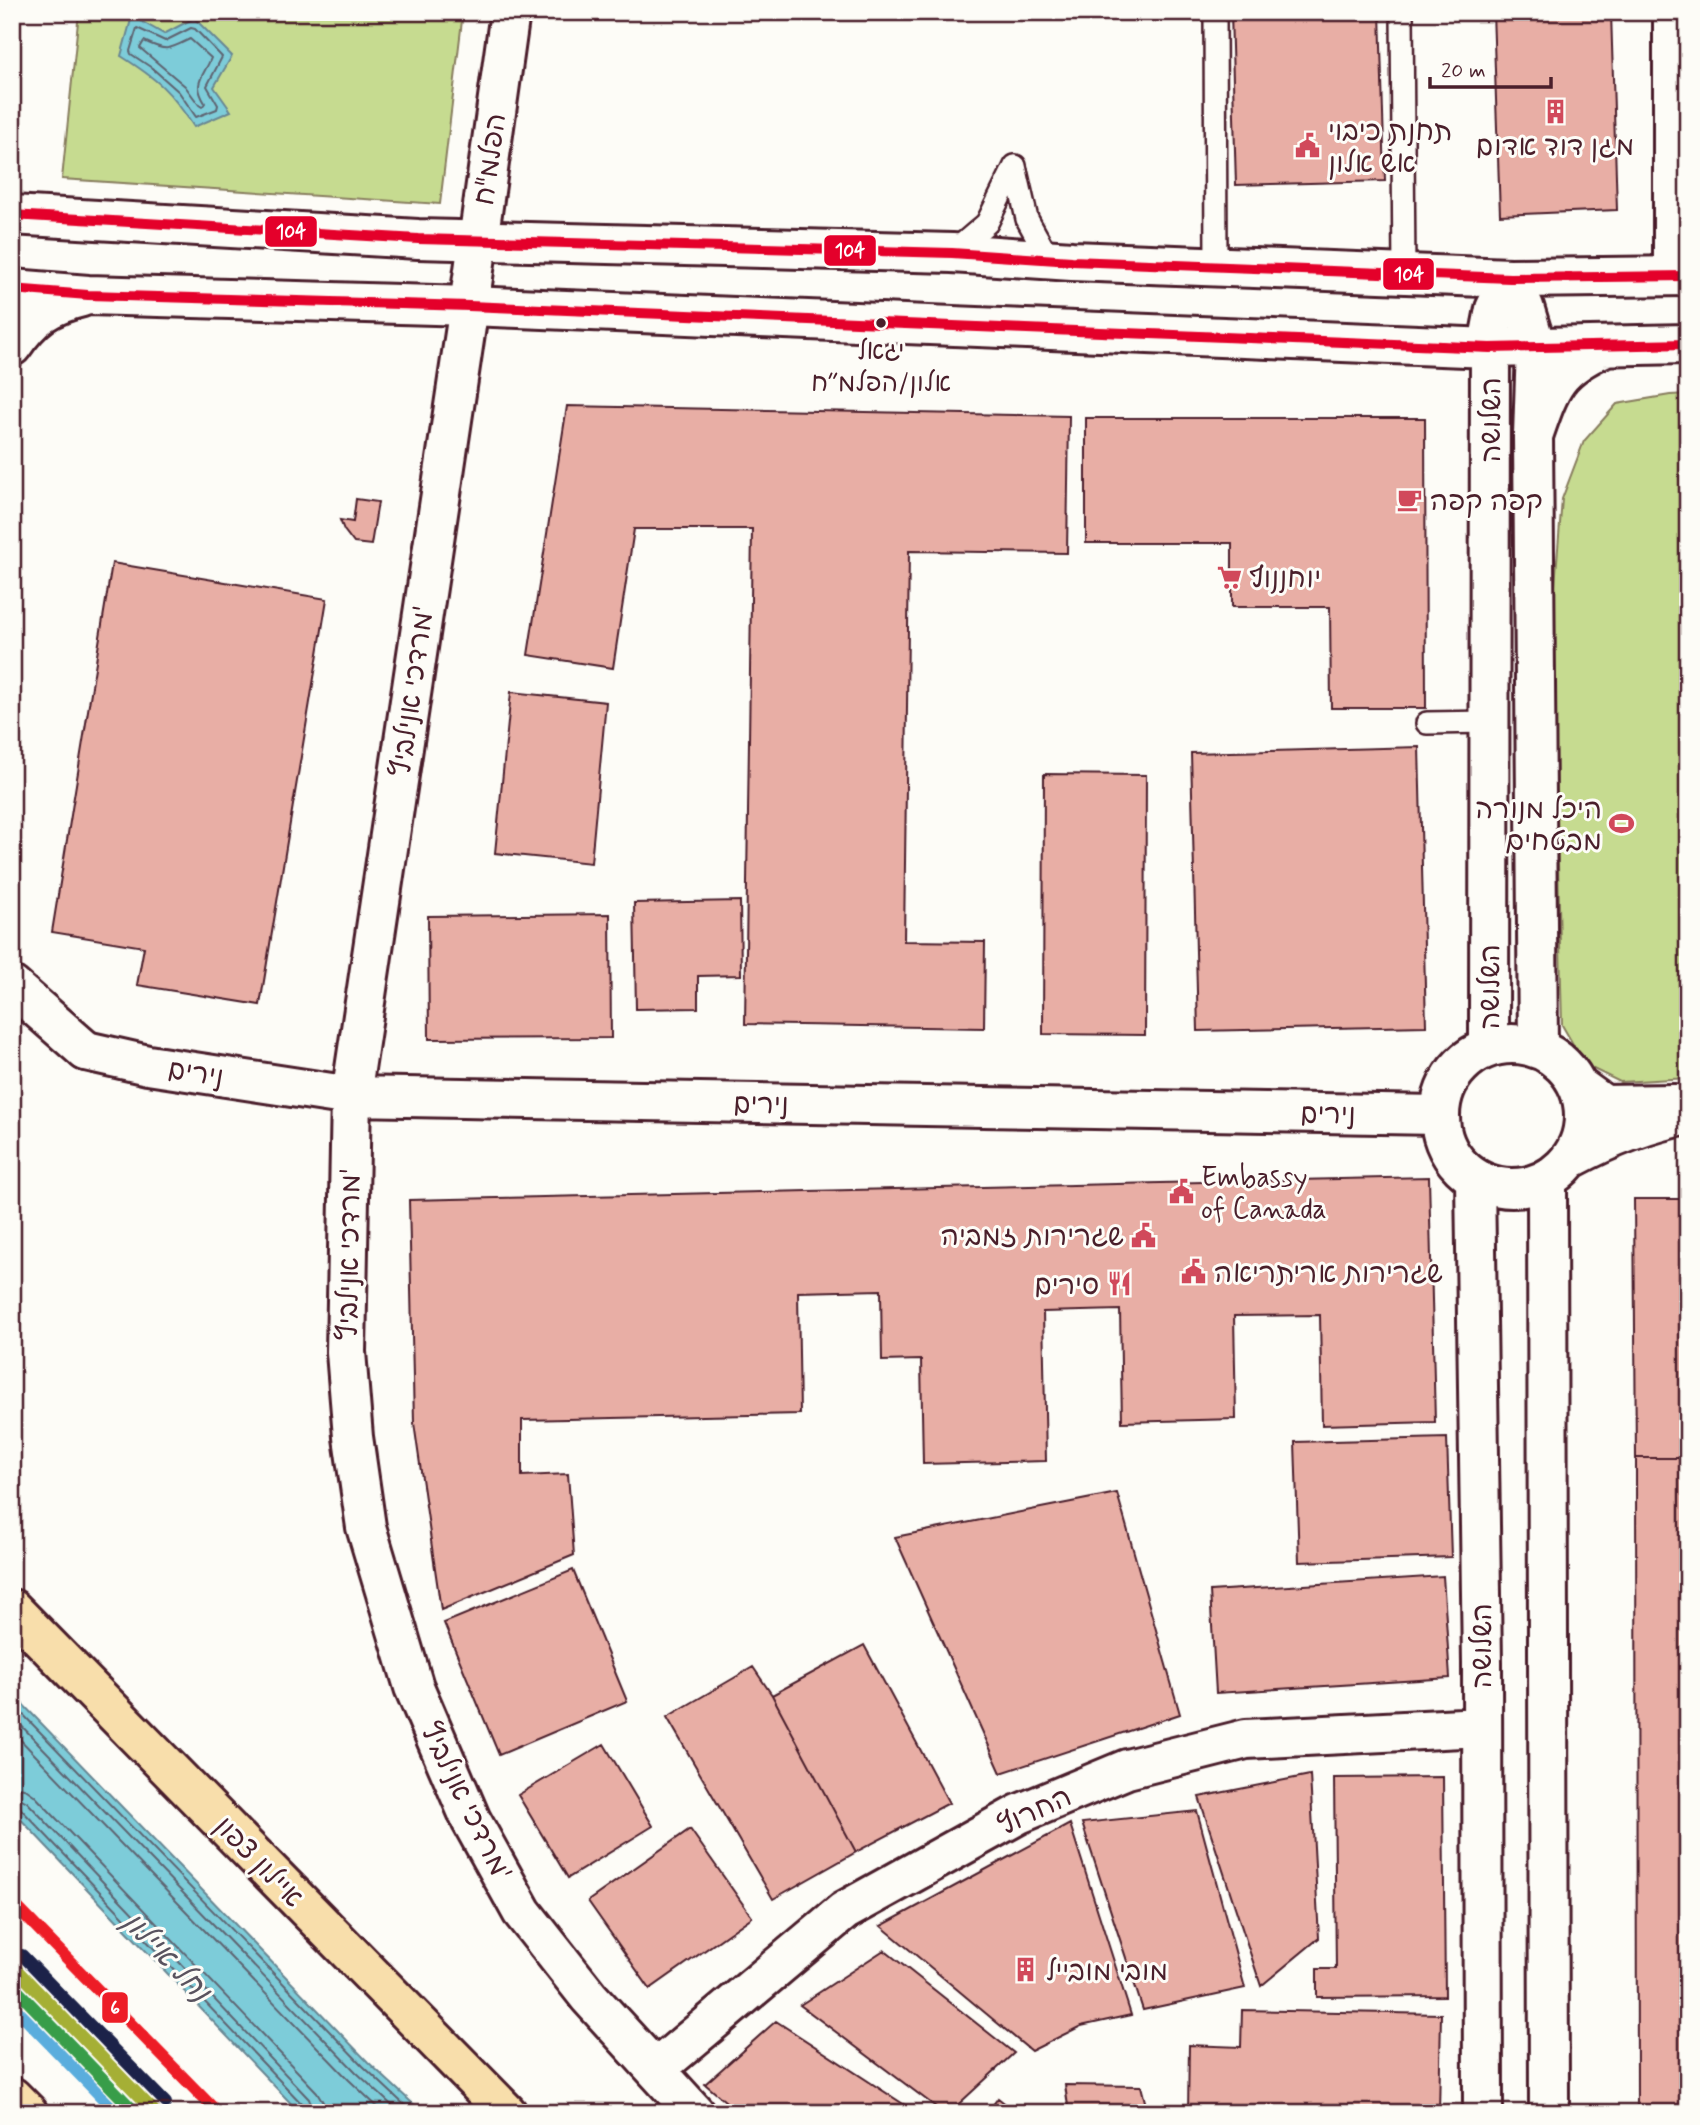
<svg xmlns="http://www.w3.org/2000/svg" width="1700" height="2125" font-family="Mynerve,'Playpen Sans Hebrew',sans-serif">
	<rect width="100%" height="100%" fill="#fdfcf7"/>
	<filter id="ink" filterUnits="userSpaceOnUse"><feTurbulence type="fractalNoise" baseFrequency=".0143" numOctaves="2"/><feDisplacementMap in="SourceGraphic" scale="14" xChannelSelector="R" yChannelSelector="G"/><feConvolveMatrix kernelMatrix="1 2 1 2 8 2 1 2 1" color-interpolation-filters="sRGB"/></filter>
	<g filter="url(#ink)">
		<path fill="#c6db90" stroke="#887d5e" stroke-width="2" d="M79,12h384l-23,192 -378,-25z
			M1688,394v684l-68,4 -35,-17 -23,-40 -10,-402 10,-124 22,-58 33,-37 53,-9z"/>
		<path fill="#7dccd9" stroke="#698793" stroke-width="2" d="M132,16l32,18 30,-16 38,38 -18,31 17,24 -37,16c-23,-36 -37,-48 -73,-71z
			M12,1693l356,369 55,51h-123l-288,-303z"/>
		<g fill="none" stroke-linecap="round" stroke-linejoin="round">
			<path stroke="#5e6471" stroke-width="2" d="M137,28l28,13 26,-13 4,1 27,28 -15,29 11,19 -1,4 -21,8 -17,-25 -27,-24 -21,-14 -1,-3z
				M190,39l21,19c-8,20 -19,24 -6,45l-3,4 -3,-2 -14,-19 -45,-38 4,-7c23,11 24,9 46,-2z
				M12,1703l351,363 50,47
				M12,1716l344,356 44,41
				M12,1731l337,349 35,33
				M12,1786l12,2 10,7 283,297 6,10 1,11
				M12,1797l8,1 7,4 282,297 5,14
				M12,1806l8,2 283,297 2,8"/>
		</g>
		<path fill="#e8aea5" stroke="#4a1f2b" stroke-width="2" d="M1231,12h149l5,169 -149,4z
			M1493,12h118l6,198 -117,5z
			M567,406l502,10 -2,137 -158,-2 -5,390 81,1 -1,86 -239,-4 7,-495h-118l-21,139 -85,-13z
			M1086,418h339l1,290h-95l-1,-101h-98v-64h-146z
			M356,499l22,3 -7,43 -17,-2 -10,-13 -4,-10 13,2z
			M112,563l215,36 -67,406 -123,-20 7,-38 -92,-15z
			M511,692l95,10 -15,161 -96,-10z
			M1419,747l7,279 -228,5 -7,-278z
			M1044,774l102,1 -1,260 -102,-1z
			M740,901l1,74 -43,1v32l-62,1 -2,-106z
			M610,914l1,124 -182,1 -1,-123z
			M1429,1177l6,245 -113,3 -2,-110 -86,1 2,103 -114,3 -2,-112 -77,2 3,149 -123,3 -2,-104 -39,1 -1,-71 -83,2 2,122 -278,6v56l46,-2 6,81 -133,55 -27,-187 -5,-223z
			M1634,1199h54v259h-52z
			M1447,1438l4,119 -152,5 -4,-120z
			M1636,1458h52v655h-51z
			M1117,1493l63,221 -179,59 -106,-236z
			M573,1570l54,131 -128,54 -55,-132z
			M1443,1576l7,102 -234,15 -6,-102z
			M864,1645l85,158 -93,49 -84,-157z
			M753,1667l19,28 84,157 -83,47 -106,-182z
			M604,1744l49,82 -85,52 -50,-83z
			M1310,1775l9,163 -58,48 -62,-189z
			M1443,1777l2,219 -128,1v-28h19l-2,-191z
			M1197,1811l48,177 -102,22 -61,-187z
			M1070,1824l61,191 -50,11 -50,25 -150,-125z
			M690,1829l62,88 -102,72 -62,-88z
			M884,1950l130,103 -65,60h-5l-144,-108z
			M1242,2010l199,4 -2,99h-251l1,-68 52,2z
			M776,2021l141,92h-178l-34,-29z
			M1065,2085l76,1 7,27h-79z
			M998,2098l19,15h-30z"/>
		<g fill="none" stroke-linecap="round" stroke-linejoin="round">
			<defs>
				<path id="lane" d="M1215,12l1,255
					M1402,12l2,262
					M1015,166l12,53 22,40
					M952,253l35,-30 28,-57
					M1427,723l63,-1"/>
				<path id="street" d="M510,12l-41,294 -118,790 -5,256 7,85 13,90 48,160 57,133 51,92 67,85 106,116
					M1673,12v264
					M1510,278l14,29 12,40 -3,89 5,612
					M1440 1116a72 72 0 1 1 144 0a72 72 0 1 1-144 0Z
					M1489,1047l1,-712 5,-26 15,-31
					M86,1051l62,14 203,31 1088,19
					M1579,1087l25,18 71,-1
					M1572,1158c37,-20 74,-35 116,-43
					M1475,1179l7,484 1,450
					M1547,1180l2,933
					M656,2069l188,-158 175,-97 108,-45 119,-30 235,-12"/>
				<path id="secondary" d="M12,215l406,24 534,14 120,8 438,17 178,-2
					M12,289l76,6 381,11 1021,42 198,-4
					M12,346c20,-29 36,-41 70,-49
					M1533,436c17,-49 22,-67 71,-89
					M12,986l74,65"/>
				<path id="highway" d="M12,1609l495,504
					M12,2097l16,16"/>
			</defs>
			<use href="#lane" stroke="#4a1f2b" stroke-width="26"/>
			<use href="#street" stroke="#4a1f2b" stroke-width="44"/>
			<use href="#secondary" stroke="#4a1f2b" stroke-width="44"/>
			<use href="#highway" stroke="#4a1f2b" stroke-width="44"/>
			<use href="#lane" stroke="#fdfcf7" stroke-width="21"/>
			<use href="#street" stroke="#fdfcf7" stroke-width="38"/>
			<use href="#secondary" stroke="#fdfcf7" stroke-width="38"/>
			<use href="#highway" stroke="#f8deab" stroke-width="38"/>
			<defs>
				<path id="bus-1" d="M12,215l406,24 534,14 120,8 438,17 178,-2
					M12,289l76,6 381,11 1021,42 198,-4"/>
			</defs>
			<use href="#bus-1" stroke="#fdfcf7" stroke-width="16"/>
			<use href="#bus-1" stroke="#e4002b" stroke-width="10"/>
			<defs>
				<path id="rail-1" d="M12,1902l206,211"/>
				<path id="rail-2" d="M12,1965l144,148"/>
				<path id="rail-3" d="M12,1985l124,128"/>
				<path id="rail-4" d="M22,1955l144,148"/>
				<path id="rail-5" d="M12,2005l105,108"/>
			</defs>
			<use href="#rail-1" stroke="#fdfcf7" stroke-width="18"/>
			<use href="#rail-2" stroke="#fdfcf7" stroke-width="18"/>
			<use href="#rail-3" stroke="#fdfcf7" stroke-width="18"/>
			<use href="#rail-4" stroke="#fdfcf7" stroke-width="18"/>
			<use href="#rail-5" stroke="#fdfcf7" stroke-width="18"/>
			<use href="#rail-1" stroke="#ed1d26" stroke-width="12"/>
			<use href="#rail-2" stroke="#a5af34" stroke-width="12"/>
			<use href="#rail-3" stroke="#389d48" stroke-width="12"/>
			<use href="#rail-4" stroke="#1f234a" stroke-width="12"/>
			<use href="#rail-5" stroke="#5aaddd" stroke-width="12"/>
		</g>
	</g>
	<defs>
		<symbol id="building-bare" viewBox="-9 -9 18 18"><path d="M-4-6H4V6H1V3H-1V6H-4ZM-2.5-4.3h1.7v1.8h-1.7ZM.8-4.3h1.7v1.8H.8ZM-2.5-1h1.7V.8h-1.7ZM.8-1h1.7V.8H.8Z" fill="#d1495b" stroke="#fdfcf7" stroke-width="2.5" paint-order="stroke"/></symbol>
		<symbol id="civic-bare" viewBox="-9 -9 18 18"><path d="M-.6-6.5H3V-4.5H.6V-3L4-1V1h2V6H-6V1h2V-1L-.6-3ZM-1.2 2.5V6h2.4V2.5Z" fill="#d1495b" stroke="#fdfcf7" stroke-width="2.5" paint-order="stroke"/></symbol>
		<symbol id="cafe-bare" viewBox="-9 -9 18 18"><path d="M-5.5-4.5H6V0H3Q3 3.5 0 3.5H-2.5Q-5.5 3.5-5.5 0ZM3-3.2v2h1.7v-2ZM-6 4.5H4V6H-6Z" fill="#d1495b" stroke="#fdfcf7" stroke-width="2.5" paint-order="stroke"/></symbol>
		<symbol id="supermarket-bare" viewBox="-9 -9 18 18"><path d="M-6-5.5h2.5l.6 2H6L4.5 2H-2.5L-4.4-4H-6ZM-1.5 3.2a1.3 1.3 0 1 0 .1 0ZM3 3.2a1.3 1.3 0 1 0 .1 0Z" fill="#d1495b" stroke="#fdfcf7" stroke-width="2.5" paint-order="stroke"/></symbol>
		<symbol id="stadium-bare" viewBox="-9 -9 18 18"><path d="M0-5a6.5 5 0 1 0 0 10a6.5 5 0 1 0 0-10ZM-3.5-1.8h7v3.6h-7Z" fill="#d1495b" stroke="#fdfcf7" stroke-width="2.5" paint-order="stroke"/></symbol>
		<symbol id="restaurant-bare" viewBox="-9 -9 18 18"><path d="M-5-6h1v4h1v-4h1v4h1v-4h1v5L-1.5 .5V6h-2V.5L-5-1ZM5-6V6H3V1.5H1.5Q1.5-4 5-6Z" fill="#d1495b" stroke="#fdfcf7" stroke-width="2.5" paint-order="stroke"/></symbol>
	</defs>
	<g fill-rule="evenodd">
		<use href="#building-bare" x="1538" y="94" width="35" height="35"/>
		<use href="#civic-bare" x="1290" y="128" width="35" height="35"/>
		<use href="#cafe-bare" x="1392" y="482" width="35" height="35"/>
		<use href="#supermarket-bare" x="1212" y="560" width="35" height="35"/>
		<use href="#stadium-bare" x="1604" y="806" width="35" height="35"/>
		<use href="#civic-bare" x="1164" y="1174" width="35" height="35"/>
		<use href="#civic-bare" x="1126" y="1218" width="35" height="35"/>
		<use href="#civic-bare" x="1176" y="1254" width="35" height="35"/>
		<use href="#restaurant-bare" x="1102" y="1266" width="35" height="35"/>
		<use href="#building-bare" x="1008" y="1952" width="35" height="35"/>
	</g>
	<circle fill="#4a1f2b" stroke="#fdfcf7" stroke-width="2.5" cx="881" cy="323" r="6"/>
	<g text-anchor="middle" stroke-width="6" stroke-linejoin="round" paint-order="stroke">
		<g font-size="26" fill="#4a1f2b" stroke="#fdfcf7">
			<text x="881" y="359">יגאל<tspan x="881" dy="32">אלון/הפלמ״ח</tspan></text>
		</g>
		<g font-size="28" fill="#4a1f2b" stroke="#fdfcf7" text-anchor="start">
			<text x="1328" y="140">תחנת כיבוי<tspan x="1328" dy="32">אש אלון</tspan></text>
			<text x="1555" y="155" text-anchor="middle">מגן דוד אדום</text>
			<text x="1430" y="510">קפה קפה</text>
			<text x="1249" y="587">יוחננוף</text>
			<text x="1602" y="818" text-anchor="end">היכל מנורה<tspan x="1602" dy="32">מבטחים</tspan></text>
			<text x="1201" y="1186">Embassy<tspan x="1201" dy="32">of Canada</tspan></text>
			<text x="1124" y="1245" text-anchor="end">שגרירות זמביה</text>
			<text x="1214" y="1282">שגרירות אריתריאה</text>
			<text x="1099" y="1294" text-anchor="end">סירים</text>
			<text x="1046" y="1980">מובי מובייל</text>
		</g>
		<g font-size="28" fill="#4a1f2b" stroke="#fdfcf7">
			<text transform="translate(489 159) rotate(-82)" y="10">הפלמ"ח</text>
			<text transform="translate(1490 420) rotate(-90)" y="10">השלושה</text>
			<text transform="translate(411 691) rotate(-82)" y="10">מרדכי אנילביץ'</text>
			<text transform="translate(1489 987) rotate(-90)" y="10">השלושה</text>
			<text transform="translate(196 1072) rotate(9)" y="10">נירים</text>
			<text transform="translate(761 1103) rotate(1)" y="10">נירים</text>
			<text transform="translate(1328 1113) rotate(1)" y="10">נירים</text>
			<text transform="translate(348 1254) rotate(-89)" y="10">מרדכי אנילביץ'</text>
			<text transform="translate(1481 1646) rotate(-90)" y="10">השלושה</text>
			<text transform="translate(467 1801) rotate(64)" y="10">מרדכי אנילביץ'</text>
			<text transform="translate(1034 1810) rotate(-25)" y="10">החרוץ</text>
			<text transform="translate(260 1861) rotate(46)" y="10">איילון צפון</text>
		</g>
		<g font-size="30" font-style="italic" fill="#59535f" stroke="#fdfcf7">
			<text transform="translate(167 1956) rotate(46)" y="10">נחל איילון</text>
		</g>
	</g>
	<g stroke="#fdfcf7" stroke-width="2.5">
		<rect x="264" y="215" width="54" height="33" rx="7" fill="#e4002b"/>
		<rect x="823" y="234" width="54" height="33" rx="7" fill="#e4002b"/>
		<rect x="1382" y="257" width="53" height="34" rx="7" fill="#e4002b"/>
		<rect x="101" y="1991" width="28" height="33" rx="7" fill="#ed1d26"/>
	</g>
	<g font-size="19" text-anchor="middle" font-weight="bold" fill="#fff">
		<text x="291" y="238">104</text>
		<text x="850" y="257">104</text>
		<text x="1409" y="281">104</text>
		<text x="115" y="2014">6</text>
	</g>
	<rect width="1700" height="2125" fill="none" stroke="#fdfcf7" stroke-width="42"/>
	<rect x="21" y="21" width="1658" height="2083" fill="none" stroke="#4a1f2b" stroke-width="2.5" filter="url(#ink)"/>
	<path d="M1430 77v10h121v-10" fill="none" stroke="#4a1f2b" stroke-width="3.5"/>
	<text x="1441" y="77" font-size="21" fill="#4a1f2b" stroke="#fdfcf7" stroke-width="5" paint-order="stroke">20 m</text>
</svg>
